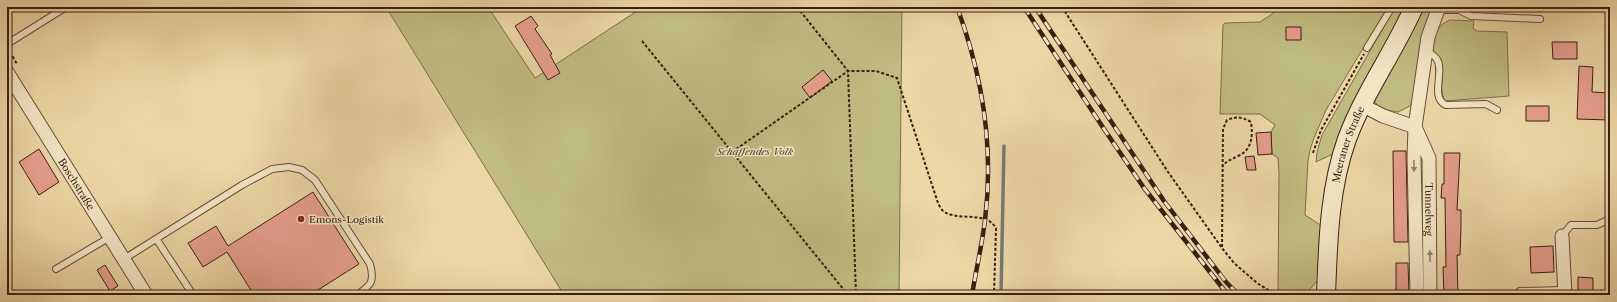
<svg xmlns="http://www.w3.org/2000/svg" width="1617" height="302" font-family="'Libre Caslon Text',serif">
	<rect width="100%" height="100%" fill="#ecd6a5"/>
	<filter id="stains"><feTurbulence type="fractalNoise" baseFrequency=".005" numOctaves="4"/><feColorMatrix values="0 0 0 0 .2 0 0 0 0 .09 0 0 0 0 .02 0 0 0 .5 -.17"/></filter>
	<radialGradient id="worn" r=".72"><stop offset=".6" stop-color="#630" stop-opacity="0"/><stop offset="1" stop-color="#630" stop-opacity=".3"/></radialGradient>
	<path fill="#c0bb81" stroke="#7c6e4a" d="M386,7h102l47,71 108,-71h259l-3,288h-335z
		M1278,7h110l-62,103 -12,28 -4,12 -2,11 -3,54 17,11 -3,53 -14,16h-24l-3,-3 1,-118 -1,-16 -6,-4 -1,-22 4,-7 -15,-11h-40l3,-89 2,-2 35,-1 12,-8z
		M1395,7h12l-72,146 -19,9 1,-10 5,-17z
		M1420,7h15l-17,54c6,13 -3,32 -8,45l-12,6c-10,-2 -21,-2 -24,-13z
		M1450,20l24,1 -1,7 4,3 30,1 2,64 -64,5c-10,-20 8,-32 -14,-51 4,-15 3,-23 19,-30z"/>
	<g fill="none" stroke-linecap="round" stroke-linejoin="round">
		<path stroke="#747b71" stroke-width="3.5" d="M1001,295l3,-149"/>
	</g>
	<path fill="#e69e8c" stroke="#382012" d="M531,16l7,10 -3,3 17,25 -2,1 10,18 -12,7 -33,-54z
		M1286,27h15v13h-15z
		M1552,42h25v17h-24z
		M1579,66l14,1 -1,25 18,1v27l-33,-1z
		M823,70l9,11 -22,17 -8,-11z
		M1526,106h23v15h-23z
		M1271,132l1,22 -14,1 -2,-22z
		M39,149l20,33 -20,13 -20,-33z
		M1393,151h13l2,91h-14z
		M1444,153h16l-3,57h4v17l-1,28h-3l1,40h-14l-1,-28h3l-1,-69h-4l1,-14h2z
		M1254,156l2,14h-9l-2,-13z
		M313,192l46,72 -49,31h-56l-27,-43 -24,15 -15,-24 28,-17 12,20z
		M1553,246l1,26 -23,1 -1,-26z
		M1396,263h12l1,32h-13z
		M105,265l13,21 -8,5 -13,-21z
		M1578,277l15,1v13h-15z"/>
	<g fill="none" stroke-linecap="round" stroke-linejoin="round">
		<defs>
			<path id="lane" d="M1438,10h21l12,6 69,3
				M7,44l56,-35
				M1367,48l25,-41
				M1426,50c3,3 8,5 10,8 10,12 -7,40 10,47l40,-1 11,6
				M1562,236l9,-11h26l13,-6
				M157,240l36,55
				M124,259l118,-74 30,-16 17,-2 13,3 13,10 55,84c5,18 1,21 -13,31
				M56,269l54,-32
				M1520,291l45,-1"/>
			<g id="street">
				<path id="s1" d="M7,72l139,223"/>
				<path id="s2" d="M1362,105l21,11 32,11 14,31 1,137"/>
				<path d="M1562,236l3,59"/>
				<path d="M1417,295l-3,-138 1,-30 13,-90 11,-30"/>
			</g>
			<g id="secondary">
				<path id="s3" d="M1326,295c2,-52 3,-106 21,-156 17,-46 47,-87 67,-132"/>
			</g>
		</defs>
		<use href="#lane" stroke="#654e37" stroke-width="8"/>
		<use href="#street" stroke="#654e37" stroke-width="15"/>
		<use href="#secondary" stroke="#382012" stroke-width="20"/>
		<path stroke="#382012" stroke-width="2" stroke-dasharray="3 2" stroke-linecap="butt" d="M797,7l51,64 8,224
			M1062,7l106,165 54,76 12,15 23,20 19,12
			M642,41l206,254
			M10,52l7,12
			M732,152l116,-81h28l21,7 41,125c1,2 3,6 5,8 15,11 42,-1 53,17l-2,67
			M1313,153l8,-23 43,-76
			M1222,247l1,-118 4,-9c10,-4 15,-3 24,2 2,14 1,28 -13,34 -7,4 -11,4 -16,11"/>
		<use href="#lane" stroke="#f3e4c4" stroke-width="6"/>
		<use href="#street" stroke="#f3e4c4" stroke-width="13"/>
		<use href="#secondary" stroke="#f3e4c4" stroke-width="18"/>
		<defs>
			<path id="rail" d="M957,7c25,67 37,141 28,213 -3,25 -9,50 -13,75
				M1024,7l80,122 40,59 84,107
				M1035,7l129,194 62,81 13,13"/>
		</defs>
		<use href="#rail" stroke="#382012" stroke-width="4.5"/>
		<use href="#rail" stroke="#f3e4c4" stroke-width="3" stroke-dasharray="9" stroke-linecap="butt"/>
	</g>
	<defs><path id="oneway-solid" d="M-6-.8H1V-3.2L6.5 0L1 3.2V.8H-6Z"/></defs>
	<g fill="#96826b">
		<use href="#oneway-solid" transform="translate(1414 166) rotate(89)"/>
		<use href="#oneway-solid" transform="translate(1430 256) rotate(-91)"/>
	</g>
	<circle fill="#8f2418" stroke="#f3e4c4" stroke-width="1.5" cx="301" cy="219" r="4"/>
	<g text-anchor="middle" stroke-width="3" stroke-linejoin="round" paint-order="stroke">
		<g font-size="10" fill="#382012" stroke="#f3e4c4">
			<text dy="4" stroke="none"><textPath href="#s3" startOffset="153">Meeraner Straße</textPath></text>
			<text dy="4" stroke="none"><textPath href="#s1" startOffset="132">Boschstraße</textPath></text>
			<text dy="4" stroke="none"><textPath href="#s2" startOffset="143">Tunnelweg</textPath></text>
		</g>
		<g font-size="10" font-style="italic" fill="#5a472e" stroke="#f3e4c4">
			<text x="755" y="155">Schaffendes Volk</text>
		</g>
		<g font-size="10" fill="#382012" stroke="#f3e4c4" text-anchor="start">
			<text x="309" y="223">Emons-Logistik</text>
		</g>
	</g>
	<rect width="1617" height="302" fill="none" stroke="#ecd6a5" stroke-width="24"/>
	<rect x="8" y="8" width="1601" height="286" fill="none" stroke="#382012" stroke-width="2"/>
	<rect x="12" y="12" width="1593" height="278" fill="none" stroke="#382012"/>
	<rect width="100%" height="100%" filter="url(#stains)"/>
	<rect width="100%" height="100%" fill="url(#worn)"/>
</svg>
